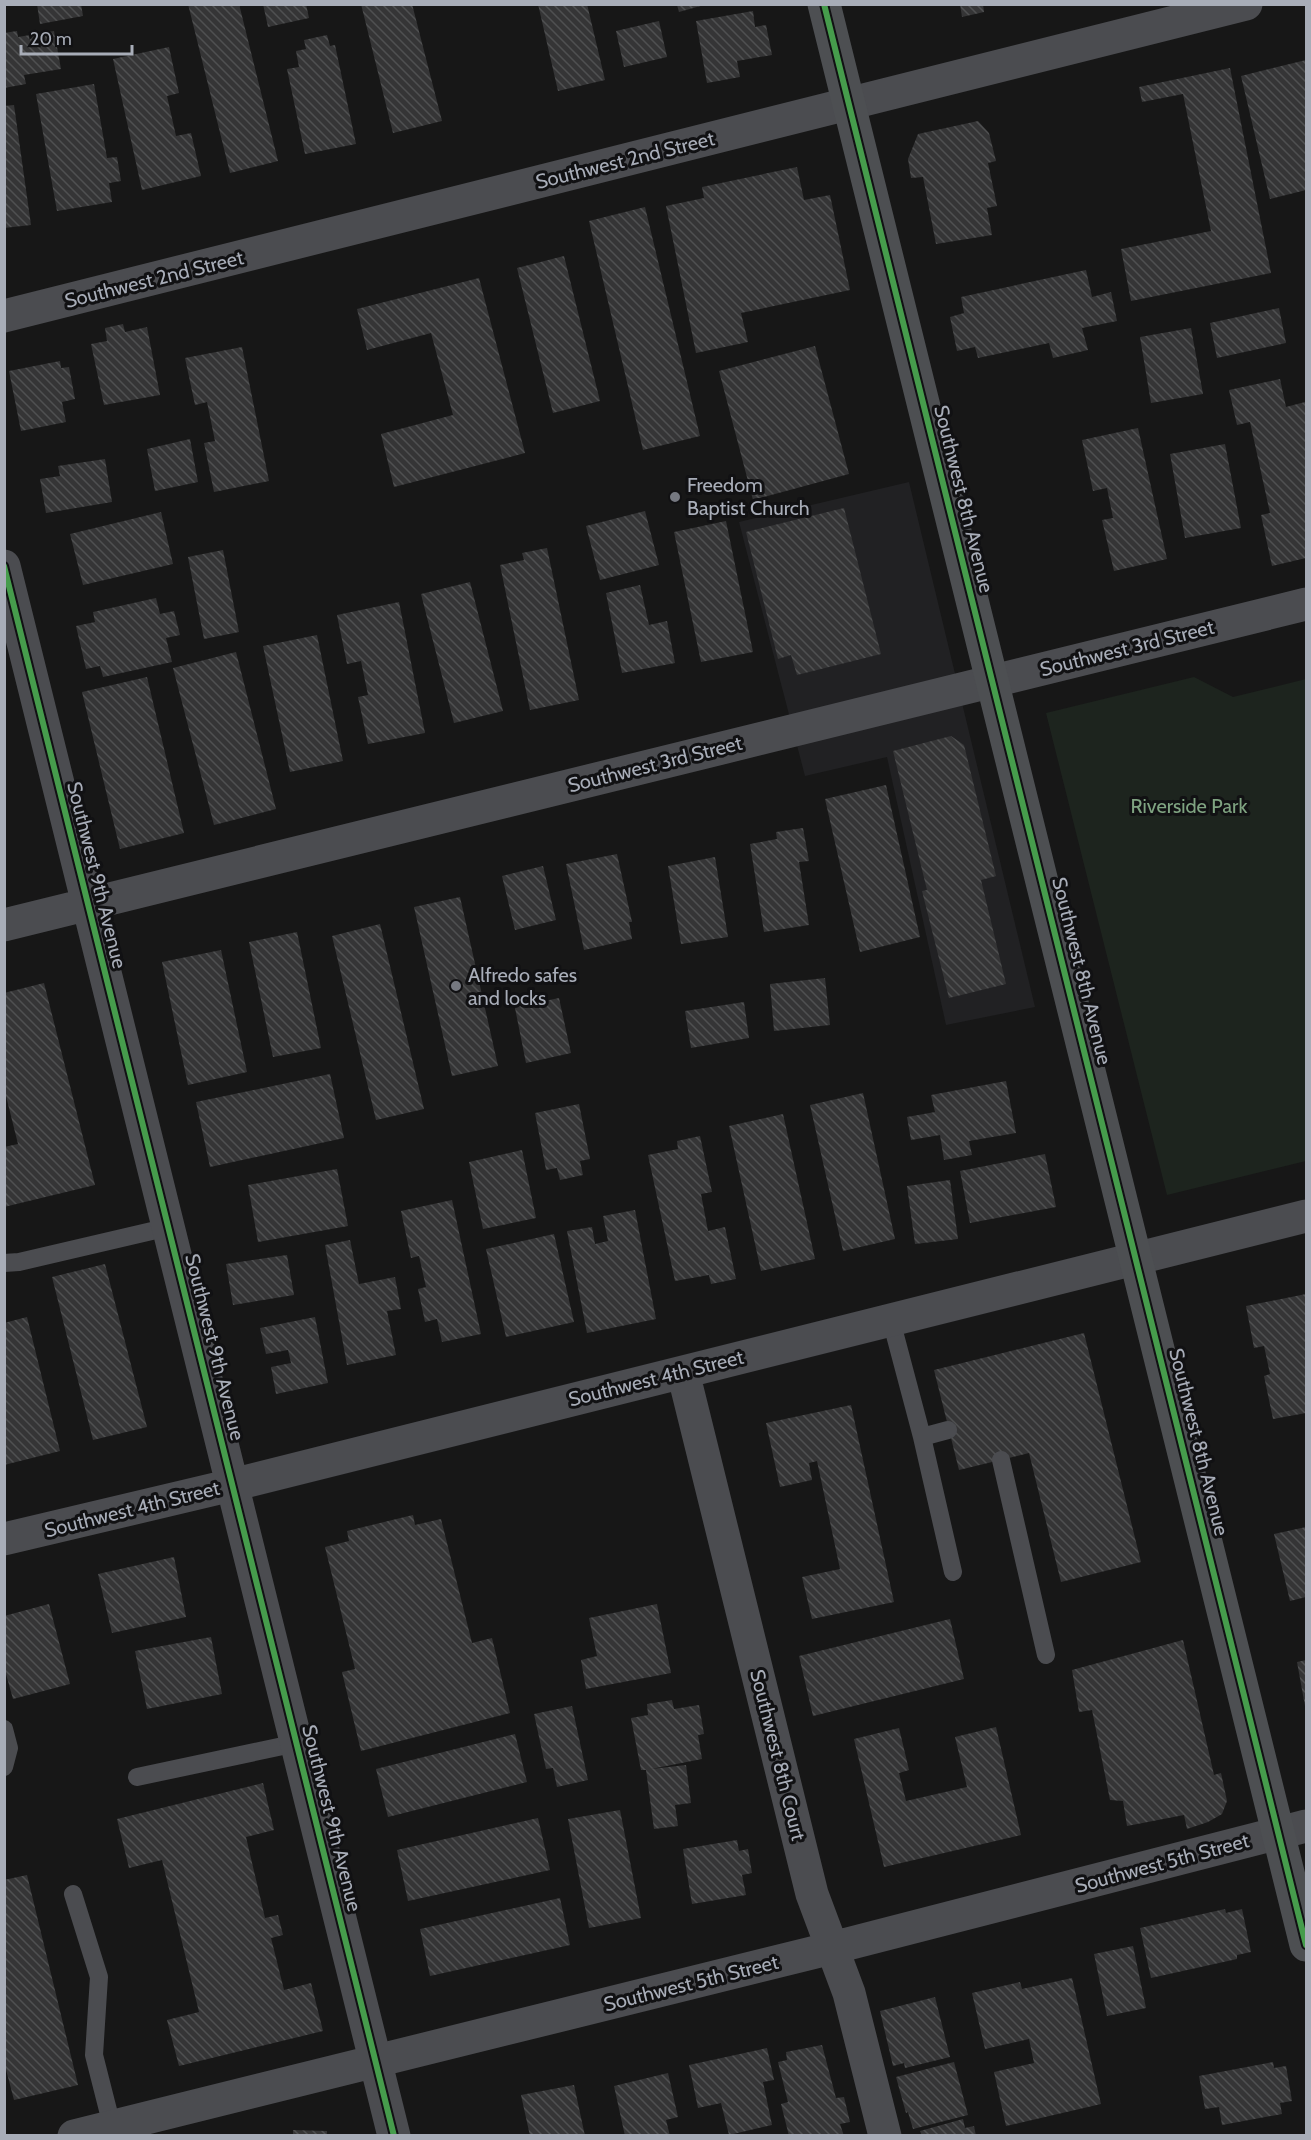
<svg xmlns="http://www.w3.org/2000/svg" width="1311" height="2140" font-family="Cabin,sans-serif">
	<defs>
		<pattern id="building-back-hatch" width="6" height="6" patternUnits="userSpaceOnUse" patternTransform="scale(1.5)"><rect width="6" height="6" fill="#353536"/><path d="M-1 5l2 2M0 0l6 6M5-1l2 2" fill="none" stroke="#4f5051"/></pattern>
	</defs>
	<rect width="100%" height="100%" fill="#171717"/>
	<path fill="#212123" d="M909,482l126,525 -89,18 -59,-268 -82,19 -66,-254z"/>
	<path fill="#1d241e" d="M1194,677l39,20 73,-18v482l-139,34 -121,-482z"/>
	<path fill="url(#building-back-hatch)" d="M37,4h44l2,12 -43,8z
		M188,4h51l39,157 -48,12z
		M263,4h43l3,14 -41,9z
		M361,4h51l30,117 -49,12z
		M538,4h49l18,76 -47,11z
		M960,4h23l1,8 -22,5z
		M677,5h27l-25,7z
		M753,11l2,16 11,-2 6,30 -35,6 3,16 -33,6 -11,-62z
		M659,21l8,36 -43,10 -8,-36z
		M17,31l1,6 36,-6 7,38 -37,6 2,9 -22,4v-55z
		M327,35l3,11 5,-1 21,99 -51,10 -18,-85 12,-2 -3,-16 10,-2 -2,-9z
		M169,47l10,46 -12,3 9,40 15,-3 10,43 -59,14 -29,-131z
		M1306,60v130l-36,9 -29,-123z
		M1230,68l41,205 -140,28 -10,-52 90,-18 -28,-137 -41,8 -3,-15z
		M94,84l13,74 10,-1 4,24 -12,2 3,19 -55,9 -21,-117z
		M14,105l17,120 -27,3v-122z
		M978,121l11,12 7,28 -8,2 9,43 -10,2 5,27 -56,9 -13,-67 -12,1 -3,-19 10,-25z
		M797,167l7,33 26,-5 20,95 -109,23 7,29 -52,11 -30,-147 38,-8 -2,-11z
		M645,207l55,229 -57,14 -54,-229z
		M564,256l36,145 -47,12 -36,-145z
		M1086,270l6,27 19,-5 6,29 -35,7 6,22 -35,8 -4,-15 -71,15 -3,-11 -18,4 -7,-34 14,-4 -3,-16z
		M479,278l46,175 -131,34 -13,-53 72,-19 -22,-82 -64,17 -10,-41z
		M1279,308l7,35 -69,15 -7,-35z
		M123,324l2,8 22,-5 13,68 -56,10 -13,-61 16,-3 -2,-13z
		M1191,328l12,66 -52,9 -11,-66z
		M815,346l34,128 -96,26 -34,-129z
		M242,347l27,134 -55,11 -10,-49 11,-2 -8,-39 -12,3 -10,-47z
		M60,361l1,7 8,-1 6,32 -13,3 4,20 -45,9 -12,-60z
		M1280,379l6,28 19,-5 1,5v151l-34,8 -11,-51 9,-2 -20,-91 -13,3 -8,-35z
		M1138,428l29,131 -53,12 -12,-51 11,-2 -6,-30 -14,3 -11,-51z
		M190,439l8,43 -43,9 -8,-42z
		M1225,444l16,84 -56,10 -15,-84z
		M105,459l7,43 -66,11 -6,-34 20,-3 -2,-10z
		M844,508l37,146 -84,21 -6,-20 -13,4 -32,-127z
		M645,511l14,54 -59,15 -14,-54z
		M161,512l12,52 -90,21 -13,-51z
		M726,521l27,131 -52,10 -27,-130z
		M547,548l32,152 -49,10 -30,-145 24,-5 -2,-7z
		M223,550l16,82 -35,7 -16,-82z
		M470,582l33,129 -49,12 -33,-129z
		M640,585l9,40 18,-4 8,42 -53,10 -16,-80z
		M156,598l4,16 14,-3 6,24 -14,3 6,24 -69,15 -3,-11 -14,3 -10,-43 19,-4 -2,-10z
		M399,602l26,131 -57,11 -10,-47 10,-2 -7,-34 -14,3 -10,-49z
		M317,635l26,126 -53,11 -27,-126z
		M236,652l40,157 -62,16 -41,-157z
		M147,677l37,156 -64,16 -38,-157z
		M951,736l13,9 32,131 -15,4 25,104 -57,14 -27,-107 5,-1 -34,-139z
		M886,785l34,152 -60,15 -35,-153z
		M803,828l6,33 -10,1 10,63 -45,7 -14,-88 27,-5 -1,-7z
		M617,854l15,68h-3l3,17 -48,11 -18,-86z
		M715,857l13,80 -47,7 -13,-78z
		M543,866l13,54 -41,10 -13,-54z
		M460,897l38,169 -46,10 -38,-169z
		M380,924l44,185 -48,11 -44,-184z
		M297,932l24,116 -48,9 -24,-115z
		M221,950l26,122 -59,13 -26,-123z
		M825,978l5,47 -56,6 -4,-47z
		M44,983l51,202 -91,22v-60l14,-3 -14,-56v-95z
		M538,992l2,10 19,-4 12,55 -45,10 -13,-65z
		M744,1002l5,36 -58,10 -6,-37z
		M330,1074l14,64 -134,29 -14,-65z
		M1006,1081l10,52 -47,8 3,14 -28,5 -4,-25 -29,5 -4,-23 28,-5 -4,-17z
		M863,1093l32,146 -52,12 -33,-146z
		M579,1104l11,55 -10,2 3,14 -23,5 -3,-12 -11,2 -11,-57z
		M783,1114l32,145 -54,12 -32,-145z
		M700,1136l12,56 -11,2 7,37 17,-4 11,52 -25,5 -2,-9 -34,6 -27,-126 30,-6 -1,-8z
		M522,1150l14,68 -53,11 -14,-67z
		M1045,1154l11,53 -86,16 -10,-52z
		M337,1169l11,57 -90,16 -10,-57z
		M950,1180l8,59 -43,5 -8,-58z
		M452,1200l29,134 -39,8 -5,-23 -12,3 -7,-33 8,-2 -7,-31 -8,2 -10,-47z
		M635,1210l21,109 -69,14 -20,-102 25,-4 3,17 13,-3 -5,-25z
		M554,1234l20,88 -68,15 -20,-88z
		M350,1240l9,44 36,-7 6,32 -14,2 9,44 -49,10 -22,-120z
		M287,1255l7,40 -61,10 -7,-41z
		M105,1264l42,163 -54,13 -41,-163z
		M1306,1294v119l-33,6 -9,-43 6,-2 -6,-28 -10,2 -8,-42z
		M27,1317l33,134 -56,14v-142z
		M315,1317l13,66 -52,11 -5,-27 20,-4 -3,-13 -22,4 -6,-26z
		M1084,1333l57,229 -80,20 -32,-129 -70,17 -25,-100z
		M851,1405l43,197 -82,17 -10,-42 38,-8 -23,-108 -8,2 3,17 -32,7 -14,-64z
		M413,1515l2,10 26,-6 31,124 20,-5 18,75 -149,38 -19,-79 13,-3 -30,-122 24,-6 -2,-10z
		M1306,1527v70l-16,4 -16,-67z
		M174,1557l12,60 -74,16 -14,-59z
		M49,1604l21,80 -57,15 -9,-32v-51z
		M657,1604l14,69 -85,16 -5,-29 16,-4 -8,-38z
		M950,1619l14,60 -151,37 -14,-60z
		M211,1637l11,57 -75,15 -12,-58z
		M1183,1640l31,135 7,-2 6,28 -5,13 -14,8 -21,7 -3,-14 -57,11 -4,-25 -13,-1 -18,-90 -13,2 -7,-42z
		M1306,1660v46h-1l-8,-44z
		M672,1700l2,9 25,-4 5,29 -6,1 4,24 -51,10 35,-4 5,38 -16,2 3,21 -24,3 -8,-59h-5l-10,-52 17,-3 -1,-11z
		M572,1706l16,74 -31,7 -4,-19 -7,1 -12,-55z
		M996,1727l25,108 -137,32 -30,-128 45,-11 10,42 -10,3 7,28 61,-14 -12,-50z
		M515,1734l12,48 -139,35 -12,-48z
		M263,1783l11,47 -28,7 19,81 13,-3 5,20 -12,3 13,52 27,-7 12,48 -144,35 -12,-46 32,-8 -37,-152 -33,8 -12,-49z
		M620,1810l21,108 -52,10 -21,-109z
		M538,1818l12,52 -142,31 -11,-51z
		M737,1840l2,11 9,-2 4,24 -10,2 4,20 -54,9 -9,-55z
		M27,1875l51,210 -64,15 -10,-38v-182z
		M560,1898l10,47 -140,31 -10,-47z
		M1225,1909l1,4 16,-4 9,43 -14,3v4l-86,19 -11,-50z
		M1133,1946l13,62 -39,8 -13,-62z
		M1072,1978l29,126 -95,22 -12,-54 40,-9 -5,-24 -44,10 -13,-56 48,-11 2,7z
		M935,1997l15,60 -45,11 -1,-5 -11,3 -13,-55z
		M822,2045l14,53 8,-1 6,25 -10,2 4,12h-55l-8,-32 7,-2 -10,-40 9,-2 -1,-8z
		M767,2048l7,32 -11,2 9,43 -43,10 -8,-32 -23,5 -9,-43z
		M954,2062l14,53 -55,14 -5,-17 -2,1 -10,-36z
		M1273,2062l1,6 12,-2 6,35 -12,2 2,11 -60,11 -3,-18 -14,2 -6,-33z
		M668,2073l10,44 -12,3 4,16h-45l-11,-50z
		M574,2085l11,51h-55l-9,-41z
		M963,2119l2,9 9,-2 2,10h-54l-2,-5z
		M293,2130l34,1v5h-34z"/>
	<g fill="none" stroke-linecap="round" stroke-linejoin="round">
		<path stroke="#4b4c50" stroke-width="18" d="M4,1263l15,-1 150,-35
			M891,1320l31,117 31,135
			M922,1437l26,-7
			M1001,1460l45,195
			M4,1729l5,19 -5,19
			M137,1777l160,-34
			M73,1894l26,83 -5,78 18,71"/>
		<path stroke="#4b4c50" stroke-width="33" d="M4,316l1242,-312
			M4,566l390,1570
			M4,925l1302,-321
			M683,1372l129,522 37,99 36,143
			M4,1539l228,-54 1074,-269
			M74,2136l758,-188 474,-122"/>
		<path stroke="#4d4f52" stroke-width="33" d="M824,4l482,1941"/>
		<defs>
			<path id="cycleway" d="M824,4l482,1941
				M4,566l390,1570"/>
		</defs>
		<use href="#cycleway" stroke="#111113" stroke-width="10"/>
		<use href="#cycleway" stroke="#469c4c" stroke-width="6"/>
	</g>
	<g fill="#757880" stroke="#111113" stroke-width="2">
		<circle cx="675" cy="497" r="6"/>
		<circle cx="456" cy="986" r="6"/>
	</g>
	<g text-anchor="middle" stroke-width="6" stroke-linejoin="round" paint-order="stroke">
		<g font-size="20" fill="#a8adb8" stroke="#111113">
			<text transform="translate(625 160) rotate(-14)" y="7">Southwest 2nd Street</text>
			<text transform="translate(154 279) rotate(-14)" y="7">Southwest 2nd Street</text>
			<text transform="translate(964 499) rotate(76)" y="7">Southwest 8th Avenue</text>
			<text transform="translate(1127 648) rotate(-14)" y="7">Southwest 3rd Street</text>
			<text transform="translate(655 764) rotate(-14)" y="7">Southwest 3rd Street</text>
			<text transform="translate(97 875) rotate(76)" y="7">Southwest 9th Avenue</text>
			<text transform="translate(1082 971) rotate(76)" y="7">Southwest 8th Avenue</text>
			<text transform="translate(215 1347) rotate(76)" y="7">Southwest 9th Avenue</text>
			<text transform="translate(656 1378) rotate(-14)" y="7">Southwest 4th Street</text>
			<text transform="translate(1199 1442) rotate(76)" y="7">Southwest 8th Avenue</text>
			<text transform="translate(132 1509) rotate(-14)" y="7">Southwest 4th Street</text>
			<text transform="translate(778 1755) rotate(76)" y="7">Southwest 8th Court</text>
			<text transform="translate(332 1818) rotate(76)" y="7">Southwest 9th Avenue</text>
			<text transform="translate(1162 1863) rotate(-15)" y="7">Southwest 5th Street</text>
			<text transform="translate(691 1983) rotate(-14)" y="7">Southwest 5th Street</text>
		</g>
		<g font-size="20" fill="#a8adb8" stroke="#111113" text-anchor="start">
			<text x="687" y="492">Freedom<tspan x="687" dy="23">Baptist Church</tspan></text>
			<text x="468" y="982">Alfredo safes<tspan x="468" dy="23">and locks</tspan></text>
		</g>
		<g font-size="20" fill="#7fa381" stroke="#111113">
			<text x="1189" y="813">Riverside Park</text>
		</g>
	</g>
	<rect width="1311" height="2140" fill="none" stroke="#a8adb8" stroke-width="12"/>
	<path d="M21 45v9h111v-9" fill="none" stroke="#a8adb8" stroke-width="3"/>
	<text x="30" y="45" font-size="18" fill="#a8adb8" stroke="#111113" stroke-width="4.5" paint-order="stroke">20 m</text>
</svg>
